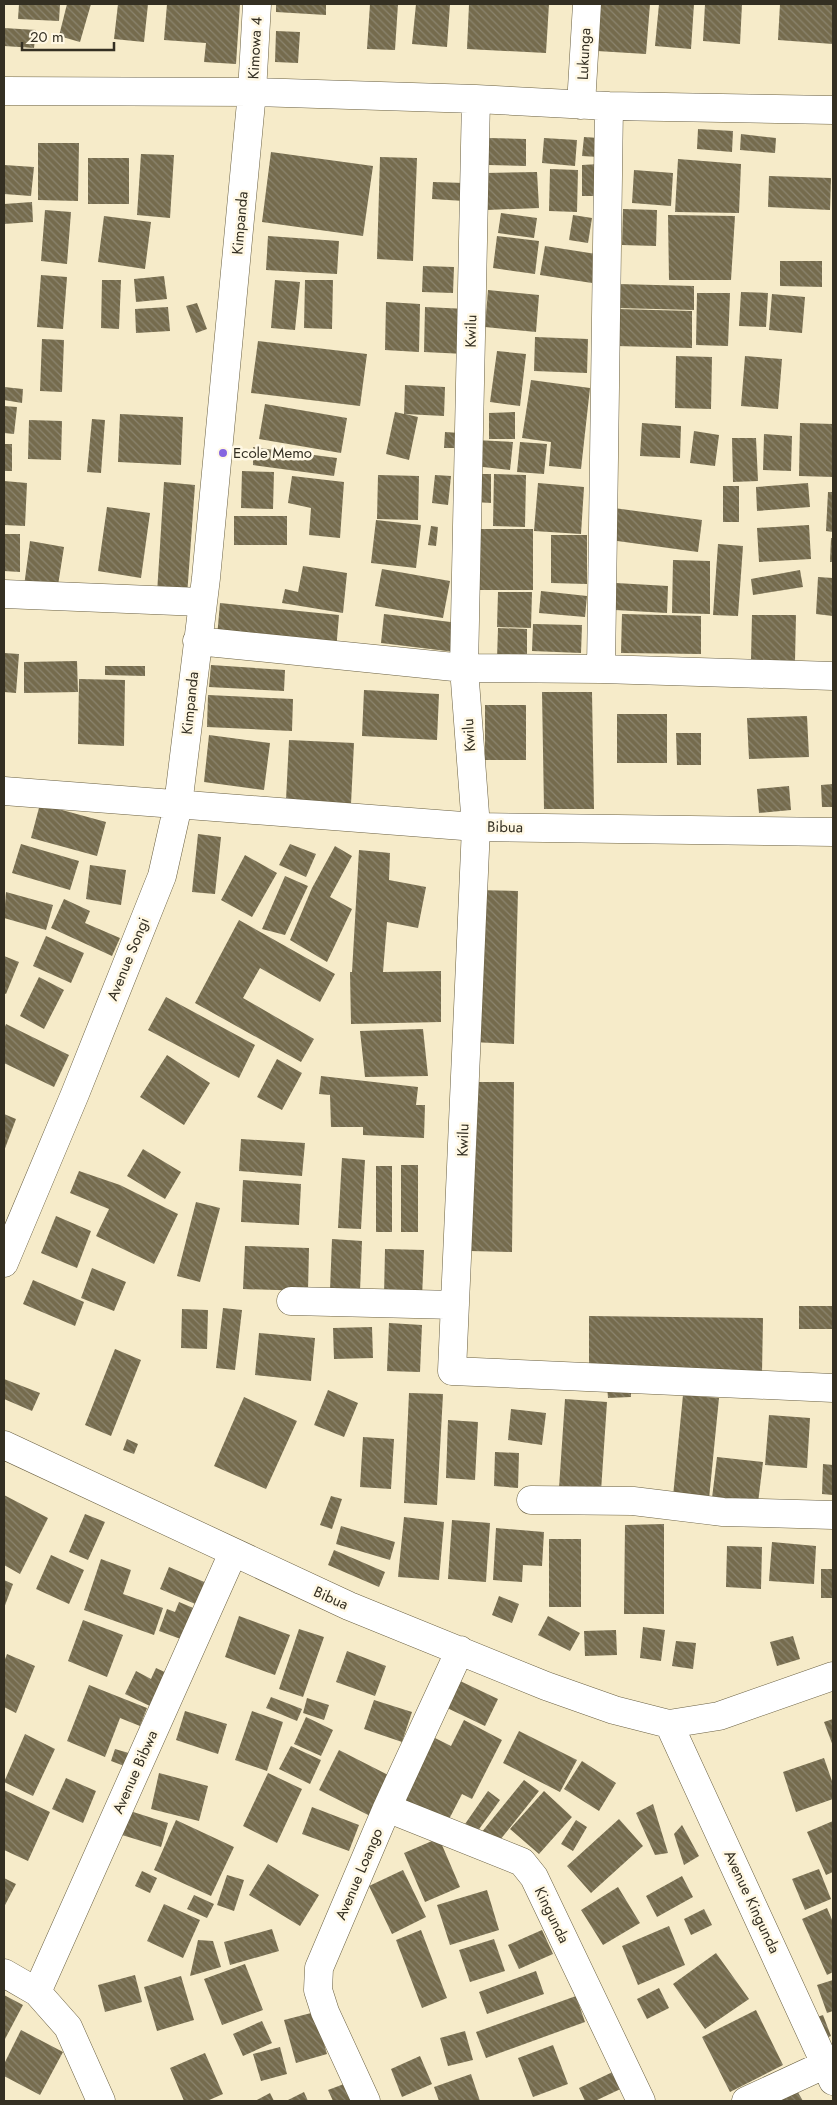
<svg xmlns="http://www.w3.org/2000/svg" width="837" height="2105" font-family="Jost,sans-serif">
	<defs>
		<pattern id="building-back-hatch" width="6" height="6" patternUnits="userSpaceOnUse" patternTransform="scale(1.25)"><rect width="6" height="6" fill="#756b4d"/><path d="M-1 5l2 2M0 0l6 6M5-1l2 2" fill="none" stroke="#8c856f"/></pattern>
	</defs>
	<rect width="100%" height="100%" fill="#f6ebc9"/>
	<path fill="url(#building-back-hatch)" d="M19,4h41l-1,17 -41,-2z
		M67,4h24l-11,38 -21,-6z
		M118,4h30l-4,38 -30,-3z
		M167,4h73l-4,60 -32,-2 2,-19 -42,-3z
		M276,4h50v11l-50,-3z
		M370,4h28l-3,46 -28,-1z
		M416,4h34l-3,43 -35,-3z
		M469,4h80l-3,49 -79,-4z
		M600,4h50l-4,50 -49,-3z
		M659,4h35l-3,45 -36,-3z
		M705,4h37l-2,40 -37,-3z
		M780,4h53v40l-55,-4z
		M4,28l32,2 -2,18 -30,-2z
		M276,31l24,1 -2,31 -23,-1z
		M698,129l35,2 -1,21 -35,-3z
		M741,134l35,4 -1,15 -35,-3z
		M584,137l15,1 -1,19 -16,-1z
		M488,138l38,1v27l-38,-1z
		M544,138l33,2 -2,26 -33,-3z
		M38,143h41l-1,58 -40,-1z
		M271,152l102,14 -10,70 -101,-14z
		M141,154l33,1 -4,63 -33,-3z
		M380,157l37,1 -4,103 -36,-2z
		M88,158h41v46h-41z
		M678,159l63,5 -2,49 -64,-1z
		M599,164v32h-17v-31z
		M4,165l30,2 -3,29 -27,-2z
		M550,169l28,1 -1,42 -28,-1z
		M634,170l39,3 -2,33 -39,-3z
		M537,172l2,36 -52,2 -1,-37z
		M769,176l62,2 -1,32 -62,-3z
		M433,182l32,1 -1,18 -32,-2z
		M32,202l1,20 -29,2v-20z
		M623,209l34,1 -1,36 -34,-1z
		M45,210l26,2 -4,52 -26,-3z
		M501,213l36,5 -3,20 -36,-5z
		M573,215l19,3 -4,25 -19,-3z
		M668,215l67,1 -4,64h-62z
		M104,216l47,6 -6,47 -47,-7z
		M268,236l71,5 -2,33 -71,-4z
		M497,236l42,5 -4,33 -42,-6z
		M545,246l51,8 -4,29 -52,-8z
		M780,261h42v26l-42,-1z
		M423,266l31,1 -1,26 -31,-1z
		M41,275l26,2 -4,52 -26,-2z
		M164,276l3,23 -31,3 -2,-23z
		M102,280h19l-2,49 -18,-1z
		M275,280l25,2 -5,48 -24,-2z
		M305,280h28l-1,49 -28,-1z
		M618,284l76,2v24l-77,-2z
		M488,290l51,5 -3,37 -51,-5z
		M741,292l27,1 -2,34 -27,-1z
		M697,293h33l-2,53 -32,-1z
		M772,294l33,3 -3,36 -33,-3z
		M386,302l34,2 -1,48 -34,-2z
		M197,303l10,26 -11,4 -10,-27z
		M168,307l2,24 -34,2 -1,-24z
		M425,307l42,2 -2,45 -41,-2z
		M617,309l75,2v37l-76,-2z
		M535,337l53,2 -1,34 -53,-2z
		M42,339l22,1 -2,52 -22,-1z
		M258,341l109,13 -7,52 -109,-13z
		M497,351l29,3 -6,52 -30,-4z
		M676,356l36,1 -1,52 -36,-1z
		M745,356l37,3 -4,50 -37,-3z
		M531,380l59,8 -9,81 -32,-3 2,-24 -29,-4z
		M405,385l40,2 -1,29 -39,-2 13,3 -9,43 -23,-6 9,-42 9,2z
		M4,387l19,2 -1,14 -18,-3z
		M265,404l82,14 -6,35 -82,-14z
		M4,406l13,1 -3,27 -10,-1z
		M515,412v27h-26v-26z
		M120,414l63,3 -2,48 -63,-3z
		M92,419l13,1 -4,53 -14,-1z
		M29,420l33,1 -1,39 -33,-1z
		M642,423l39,3 -1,32 -40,-2z
		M800,423l33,1v53l-34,-1z
		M694,431l25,4 -4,31 -25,-3z
		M445,432l15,1 -1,15h-15z
		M764,434l28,2 -1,35 -28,-1z
		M732,438h24l2,43 -25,1z
		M475,440l38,2 -3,28 -36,-4z
		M520,442l27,2 -3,30 -27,-2z
		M4,444h8v27h-8z
		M253,447l84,11 -3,18 -81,-11z
		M242,471l32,1 -1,37 -32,-1z
		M475,474h16v29l-16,-1z
		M494,474l32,1 -1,52 -32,-1z
		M378,475l41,1 -1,44 -41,-1z
		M435,475l16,1 -3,29 -16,-2z
		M292,476l52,6 -4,56 -31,-3 2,-27 -23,-5z
		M4,481l23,2 -2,43 -21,-1z
		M164,482l31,3 -8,111 -30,-3z
		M538,483l46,4 -3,47 -47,-3z
		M808,483l2,24 -53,4 -1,-24z
		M723,486h16v36h-16z
		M828,492h5v40l-7,-1z
		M107,507l43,6 -9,65 -43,-7z
		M614,508l88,12 -4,32 -88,-12z
		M234,516h53v29h-53z
		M376,520l45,5 -5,43 -45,-5z
		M809,525l2,34 -52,3 -2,-34z
		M431,526l7,1 -2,19 -8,-1z
		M476,529h57v61h-56z
		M4,534h16v38l-16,-1z
		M551,535h36v49l-36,-1z
		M831,538h2v24h-3z
		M30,541l34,6 -8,51 -33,-4z
		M718,544l25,2 -5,70 -25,-1z
		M673,560l37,1v53l-38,-1z
		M303,566l44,7 -4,40 -61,-10 3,-14 13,3z
		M382,569l68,12 -7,37 -68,-12z
		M800,570l3,17 -50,8 -2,-16z
		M818,577l15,1v38l-17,-2z
		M616,583l52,3 -1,27 -52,-3z
		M541,591l46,5 -2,21 -46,-4z
		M498,592h34l-1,36 -34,-1z
		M220,603l119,12 -3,36 -119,-14z
		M384,614l75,9 -4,29 -74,-9z
		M622,614l79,2v38l-80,-1z
		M752,615h44l-1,46 -44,-1z
		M533,624l49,1 -1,28 -49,-2z
		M498,628l29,1v31l-30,-1z
		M4,653l15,1 -3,39 -12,-1z
		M77,661l1,31 -54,1v-31z
		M211,665l74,5 -1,21 -75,-4z
		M105,666h40v10l-40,-1z
		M79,679l46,1 -1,66 -46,-2z
		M364,690l75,4 -2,46 -75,-4z
		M542,692h50l2,117h-50z
		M208,695l85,4 -1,32 -85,-4z
		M485,705h41v55h-41z
		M617,714h50v49h-50z
		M807,716l2,41 -60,2 -2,-41z
		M676,733h25v32h-24z
		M209,735l61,8 -6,47 -60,-8z
		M289,740l65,3 -3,61 -65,-4z
		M833,784v23h-11l-1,-22z
		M789,786l2,24 -32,3 -2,-24z
		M40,804l66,18 -9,34 -66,-18z
		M198,834l23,3 -6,57 -23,-2z
		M21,844l58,17 -9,29 -58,-17z
		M290,844l26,10 -10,23 -27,-12z
		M335,846l17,10 -22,41 22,12 -25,53 -37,-22 22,-52z
		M359,850l31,3 -1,27 37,7 -8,41 -31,-6 -4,50 58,-1v51l-90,2 -1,-52h2z
		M245,855l32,18 -25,44 -31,-17z
		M90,865l36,5 -5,35 -35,-6z
		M285,876l23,10 -23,49 -23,-6z
		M475,890l43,1 -4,153 -43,-2z
		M6,892l47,13 -7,25 -42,-12z
		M64,899l26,12 -5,12 35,15 -8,18 -61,-28z
		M239,920l96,54 -15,28 -60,-34 -17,30 71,41 -13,23 -106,-59z
		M46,936l38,17 -13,30 -38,-17z
		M4,956l15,6 -13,32 -2,-1z
		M39,977l25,13 -20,39 -24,-13z
		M166,997l89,48 -16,33 -91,-48z
		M6,1024l63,31 -15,32 -50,-24v-34z
		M423,1029l5,47 -63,1 -5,-46z
		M167,1055l43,28 -26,42 -44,-28z
		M277,1059l25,14 -20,37 -25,-13z
		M321,1076l97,11 -2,18h9l-1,33 -61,-3v-8h-32l-1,-32 -11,-1z
		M471,1082h43l-2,170 -42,-1z
		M4,1114l12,5 -12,32z
		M241,1139l64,4 -3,33 -63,-5z
		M143,1149l38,23 -16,27 -38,-23z
		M342,1158l23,2 -4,69 -23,-1z
		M401,1165h17v67h-17z
		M376,1166h16v66h-16z
		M79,1171l41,14 58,29 -24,50 -58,-28 13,-27 -39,-16z
		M243,1180l58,4 -2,41 -58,-3z
		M196,1202l24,6 -20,74 -23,-6z
		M56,1216l35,15 -14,37 -36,-15z
		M332,1239l30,2 -2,50 -30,-1z
		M245,1246l64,2 -1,43 -65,-2z
		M385,1249l39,1 -2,48 -38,-1z
		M92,1268l34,14 -12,29 -33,-13z
		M33,1280l51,22 -9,24 -52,-22z
		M799,1306h34v23h-34z
		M223,1308l19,2 -7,60 -19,-2z
		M182,1309l26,1 -1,39 -26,-1z
		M589,1316l174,2 -1,55 -173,-2z
		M389,1323l33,2 -2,47 -33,-1z
		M372,1327l1,31 -39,1 -1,-31z
		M259,1333l56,5 -4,43 -56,-6z
		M115,1349l26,11 -30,76 -26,-11z
		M4,1379l36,14 -8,18 -28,-12z
		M631,1385v12l-23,1 -1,-12z
		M328,1390l30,13 -14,34 -30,-12z
		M409,1393l34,1 -6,111 -33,-2z
		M683,1395l36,3 -10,101 -36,-3z
		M244,1397l53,24 -31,68 -52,-23z
		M565,1399l42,3 -6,89 -42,-3z
		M511,1409l35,4 -4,32 -34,-5z
		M769,1415l41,3 -3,50 -42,-3z
		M448,1420l30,2 -3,58 -29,-2z
		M363,1437l31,2 -3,50 -31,-2z
		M127,1439l11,5 -4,10 -11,-4z
		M495,1452l24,1 -1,35 -24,-2z
		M717,1457l46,5 -5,41 -46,-5z
		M823,1464l10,1v30l-11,-1z
		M4,1495l44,23 -28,56 -16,-9z
		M331,1496l11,3 -10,30 -12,-4z
		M85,1514l20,8 -17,38 -19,-8z
		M404,1517l40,5 -5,58 -41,-3z
		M452,1520l38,3 -4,59 -38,-3z
		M664,1524v90h-40l1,-89z
		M341,1526l54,16 -5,18 -54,-16z
		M496,1528l48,4 -2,34 -19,-1 -1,17 -29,-2z
		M549,1539h32v68h-32z
		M772,1542l44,4 -2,38 -45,-3z
		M727,1546l35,1 -1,42 -35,-2z
		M334,1550l51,22 -6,15 -51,-22z
		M51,1555l33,15 -15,34 -33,-15z
		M101,1559l30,11 -8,24 40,14 -9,27 -70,-25z
		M169,1567l40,17 -9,22 -40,-17z
		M821,1569h12v29h-12z
		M4,1580l9,4 -9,24z
		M499,1596l20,8 -7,19 -20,-8z
		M179,1602l19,8 -12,31 -27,-10 8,-22 8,3z
		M239,1616l51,19 -15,40 -50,-18z
		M548,1616l32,17 -10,18 -32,-16z
		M83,1620l40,15 -16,42 -39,-16z
		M643,1627l22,3 -4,31 -21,-3z
		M299,1629l25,8 -21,60 -24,-8z
		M616,1630l1,25 -32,1 -1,-25z
		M793,1636l7,23 -23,7 -7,-24z
		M676,1641l20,2 -3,26 -21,-3z
		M347,1651l39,15 -11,30 -39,-14z
		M7,1654l28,12 -19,47 -12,-6v-45z
		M156,1668l13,6 -15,34 -29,-14 11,-23 15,8z
		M458,1680l40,19 -13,27 -40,-19z
		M89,1685l58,23 -7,18 -20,-8 -15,39 -38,-16z
		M271,1697l31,12 -5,12 -31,-13z
		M307,1698l22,7 -5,15 -21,-7z
		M374,1700l38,12 -10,30 -38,-13z
		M185,1711l42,13 -9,30 -42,-14z
		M252,1711l31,11 -16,49 -32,-11z
		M306,1717l27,13 -12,26 -27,-12z
		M833,1719v27l-9,-24z
		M464,1720l38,20 -30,59 -10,-5 -17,33 -45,-23 33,-67 18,9z
		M519,1731l58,29 -17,32 -57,-29z
		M25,1734l30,15 -22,47 -29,-14z
		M291,1746l30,14 -11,24 -31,-15z
		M115,1749l17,5 -5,13 -16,-6z
		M339,1750l57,29 -20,40 -57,-29z
		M824,1758l9,26v15l-37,13 -13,-40z
		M582,1761l34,22 -17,28 -35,-22z
		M159,1773l49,13 -9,35 -48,-12z
		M268,1773l34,16 -25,54 -34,-17z
		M66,1778l30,13 -13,32 -31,-14z
		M524,1780l15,11 -43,54 -15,-12z
		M4,1790l46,22 -22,49 -24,-11z
		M488,1791l12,9 -23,32 -12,-8z
		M544,1791l28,26 -33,37 -29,-25z
		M653,1804l15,49 -13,2 -19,-42z
		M312,1807l47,18 -10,26 -47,-17z
		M130,1811l38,12 -7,24 -39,-12z
		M619,1819l24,27 -52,47 -24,-27z
		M176,1820l58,27 -23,49 -57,-26z
		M576,1820l11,7 -14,24 -12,-7z
		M833,1821v51l-7,3 -19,-43z
		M682,1825l17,31 -15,9 -10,-31z
		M439,1838l21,49 -35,15 -21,-49z
		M268,1864l51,31 -19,31 -51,-31z
		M819,1869l12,30 -26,11 -13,-31z
		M403,1870l23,47 -34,17 -23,-48z
		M142,1871l15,7 -7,15 -15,-7z
		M227,1875l17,5 -10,31 -17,-6z
		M682,1876l11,21 -36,20 -11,-21z
		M4,1878l12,6 -12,23z
		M618,1887l22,36 -37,22 -22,-35z
		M487,1890l12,40 -49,15 -13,-40z
		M194,1895l20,9 -7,14 -20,-9z
		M164,1904l36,16 -17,38 -36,-17z
		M827,1908l6,14v50l-6,3 -25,-56z
		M704,1909l8,16 -21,10 -7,-16z
		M669,1926l16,39 -47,20 -16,-39z
		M272,1929l7,22 -49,14 -6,-23z
		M421,1930l26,68 -25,10 -26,-68z
		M542,1930l11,24 -34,15 -11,-24z
		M494,1939l11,32 -35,11 -11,-32z
		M198,1940l15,1 8,26 -31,9z
		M716,1953l33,46 -44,30 -32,-45z
		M245,1964l18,46 -41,15 -18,-46z
		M536,1971l8,23 -57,20 -8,-22z
		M135,1975l7,27 -37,10 -7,-27z
		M181,1976l13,44 -37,11 -13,-44z
		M833,1980v31l-6,2 -10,-28z
		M659,1988l10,20 -22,11 -10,-20z
		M4,1995l19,10 -18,34h-1z
		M576,1996l9,26 -99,36 -10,-26z
		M756,2010l27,55 -53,27 -28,-55z
		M315,2012l12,42 -31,9 -12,-43z
		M823,2015l8,21 -9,4 -8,-22z
		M262,2021l10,22 -29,13 -10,-22z
		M21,2030l42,22 -23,43 -36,-19v-12z
		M465,2031l8,29 -25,6 -8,-28z
		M553,2045l15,39 -35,13 -15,-39z
		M280,2047l7,27 -26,7 -8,-27z
		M205,2053l18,41 -16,7h-23l-14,-33z
		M420,2056l12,28 -30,13 -11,-28z
		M621,2068l8,17 -34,16h-10l-6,-13z
		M471,2074l9,27h-41l-5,-14z
		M344,2084l7,17h-18l-5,-11z
		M796,2089l7,12h-31z
		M304,2092l4,9h-22z
		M270,2093l4,8h-19z"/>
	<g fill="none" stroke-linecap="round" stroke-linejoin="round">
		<defs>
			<path id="street" d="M4,91l248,1 224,7 133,7 224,4
				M476,99l-12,569 12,159 -24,544 381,17
				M581,105l6,-101
				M4,594l197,8
				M197,641l267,27 137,1 232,7
				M601,669l8,-563
				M4,791l472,36 357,5
				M4,1263l71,-169 87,-218 16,-71 28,-227 46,-486 5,-88
				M291,1301l164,4
				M4,1445l345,161 197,80 68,24 55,14 50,-8 114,-40
				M531,1500l102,1 90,11 110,3
				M669,1724l164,357
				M387,1808l135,54 12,15 107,224
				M4,1973l33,19 31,35 33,74
				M37,1992l196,-439
				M366,2101l-41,-89 -7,-22 1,-22 68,-160 73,-158
				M746,2101l80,-37"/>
		</defs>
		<use href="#street" stroke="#6a6042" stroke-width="29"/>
		<use href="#street" stroke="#fff" stroke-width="28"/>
	</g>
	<circle fill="#8565e0" stroke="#fff8e4" stroke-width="2" cx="223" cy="453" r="5"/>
	<g text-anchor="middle" stroke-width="5" stroke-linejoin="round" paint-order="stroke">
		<g font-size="15" fill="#342f22" stroke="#fff8e4">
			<text transform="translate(255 48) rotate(-87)" y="5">Kimowa 4</text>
			<text transform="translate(584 54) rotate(-87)" y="5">Lukunga</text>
			<text transform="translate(240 223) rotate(-85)" y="5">Kimpanda</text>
			<text transform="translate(471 331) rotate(-89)" y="5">Kwilu</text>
			<text transform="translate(190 703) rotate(-84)" y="5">Kimpanda</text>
			<text transform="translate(469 735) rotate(-94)" y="5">Kwilu</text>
			<text transform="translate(505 827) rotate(1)" y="5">Bibua</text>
			<text transform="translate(128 959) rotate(-68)" y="5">Avenue Songi</text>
			<text transform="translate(463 1140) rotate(-88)" y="5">Kwilu</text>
			<text transform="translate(331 1598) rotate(24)" y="5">Bibua</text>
			<text transform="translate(135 1772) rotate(-66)" y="5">Avenue Bibwa</text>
			<text transform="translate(359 1874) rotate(-67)" y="5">Avenue Loango</text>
			<text transform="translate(752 1902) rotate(65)" y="5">Avenue Kingunda</text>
			<text transform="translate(552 1915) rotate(64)" y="5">Kingunda</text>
		</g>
		<g font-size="15" fill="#342f22" stroke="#fff8e4" text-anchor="start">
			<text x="233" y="458">Ecole Memo</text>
		</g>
	</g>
	<rect width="837" height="2105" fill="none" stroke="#342f22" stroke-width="10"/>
	<path d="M22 42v8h92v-8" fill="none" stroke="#342f22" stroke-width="2.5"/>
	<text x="30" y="42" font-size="15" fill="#342f22" stroke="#fff8e4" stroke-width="4" paint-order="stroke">20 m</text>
</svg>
